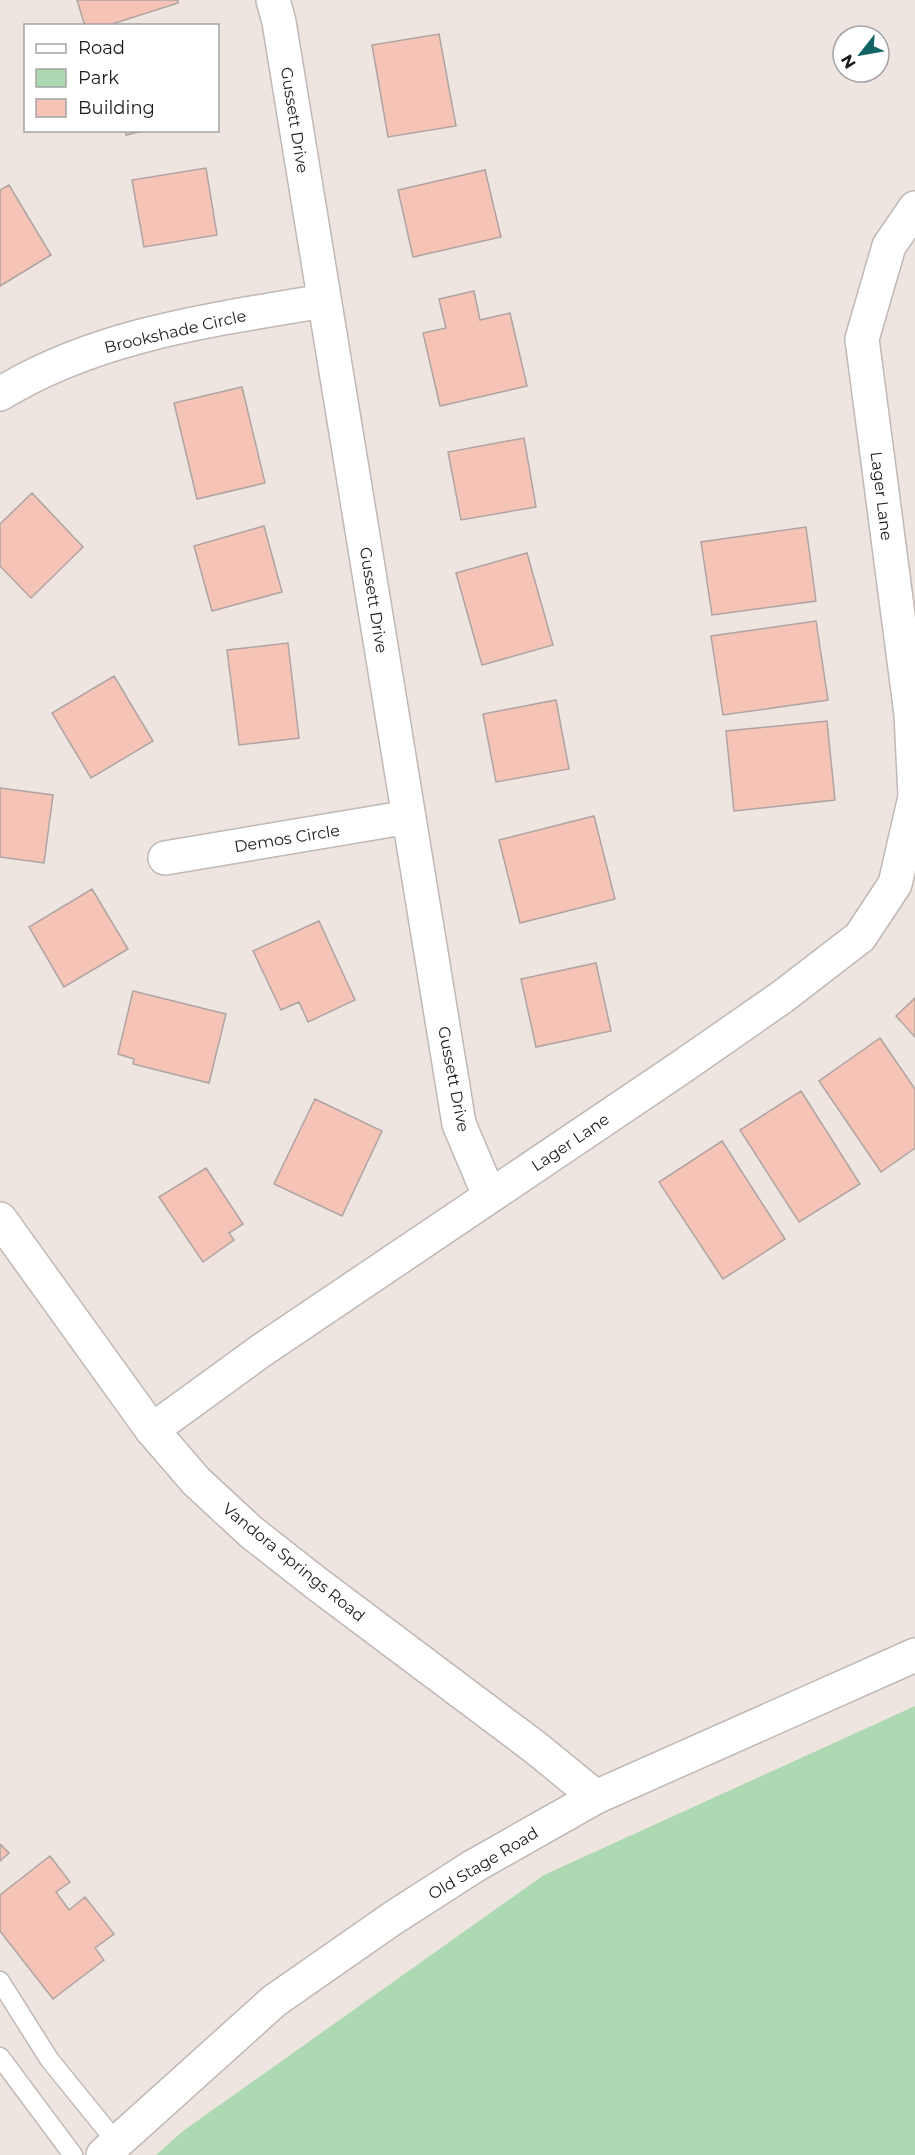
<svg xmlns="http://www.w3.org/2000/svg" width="915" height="2155" font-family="Montserrat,sans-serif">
	<rect width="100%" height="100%" fill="#eee5e1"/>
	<path fill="#acd9b1" d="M915,1706v449h-759l27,-24 361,-256z"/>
	<path fill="#f5c4b7" stroke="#aea4a2" stroke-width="1.5" d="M77,0h101v3l-72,23h-21z
		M439,34l17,92 -68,11 -16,-92z
		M125,130h22l-21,5z
		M206,168l11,67 -73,12 -12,-67z
		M485,170l16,67 -88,20 -15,-67z
		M9,185l42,70 -51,31v-96z
		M474,291l6,29 30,-7 17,73 -87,20 -17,-73 23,-5 -7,-29z
		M242,387l23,96 -68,16 -23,-96z
		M524,438l12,69 -75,13 -13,-68z
		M32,493l51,54 -52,51 -31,-32v-42z
		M264,526l18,66 -70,19 -18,-65z
		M806,527l10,74 -104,14 -11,-73z
		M527,553l26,92 -71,20 -26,-92z
		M816,621l12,79 -105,15 -12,-79z
		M288,643l11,95 -60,7 -12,-95z
		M114,676l39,65 -62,37 -39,-65z
		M556,700l13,69 -73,13 -13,-68z
		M827,721l8,79 -101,11 -8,-80z
		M0,788l53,7 -9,68 -44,-6z
		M594,816l21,83 -95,24 -21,-83z
		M92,889l36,60 -64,38 -35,-60z
		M319,921l36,79 -47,22 -9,-20 -18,8 -28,-59z
		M596,963l15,68 -75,16 -15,-68z
		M133,991l93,23 -17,69 -76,-19 1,-5 -16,-5z
		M915,998v39l-19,-21z
		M880,1038l35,51v59l-34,24 -62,-91z
		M801,1091l59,93 -61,38 -59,-92z
		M315,1099l67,32 -40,85 -68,-32z
		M722,1141l63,98 -62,40 -64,-97z
		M206,1168l37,56 -14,9 5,7 -31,22 -44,-65z
		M0,1844l9,9 -9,8z
		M50,1856l20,26 -14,10 13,18 16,-13 29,37 -19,14 9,12 -51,39 -53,-68v-36z"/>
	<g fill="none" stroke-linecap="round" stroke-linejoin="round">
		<defs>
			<path id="lane" d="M0,1981l49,78 68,84
				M0,2057l73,98"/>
			<path id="street" d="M273,0l6,22 180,1102 30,71
				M915,208l-26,38 -27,93 49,375 4,82
				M0,394c98,-60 212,-74 324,-93
				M165,858l244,-41
				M152,1430l110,-80 418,-282 102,-71 78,-60 35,-53 20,-87"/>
			<path id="secondary" d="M0,1219l152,211 44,51 55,51 65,51 220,165 60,49
				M103,2155l171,-154 119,-83 81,-52 122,-69 319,-142"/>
		</defs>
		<use href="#lane" stroke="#c0b8b4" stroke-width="21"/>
		<use href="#street" stroke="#c0b8b4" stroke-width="36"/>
		<use href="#secondary" stroke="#c0b8b4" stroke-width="36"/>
		<use href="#lane" stroke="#fff" stroke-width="18"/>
		<use href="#street" stroke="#fff" stroke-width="33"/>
		<use href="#secondary" stroke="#fff" stroke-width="33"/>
	</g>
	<g text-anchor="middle" stroke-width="4.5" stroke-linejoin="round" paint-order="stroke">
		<g font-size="16" fill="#1e1a19" stroke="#fff">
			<text transform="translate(295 120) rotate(81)" y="6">Gussett Drive</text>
			<text transform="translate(175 331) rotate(-13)" y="6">Brookshade Circle</text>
			<text transform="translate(882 496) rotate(83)" y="6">Lager Lane</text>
			<text transform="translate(374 600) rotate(81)" y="6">Gussett Drive</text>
			<text transform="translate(287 838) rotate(-9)" y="6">Demos Circle</text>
			<text transform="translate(454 1079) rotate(79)" y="6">Gussett Drive</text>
			<text transform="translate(570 1142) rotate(-34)" y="6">Lager Lane</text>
			<text transform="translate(294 1562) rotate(39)" y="6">Vandora Springs Road</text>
			<text transform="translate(483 1863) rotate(-31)" y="6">Old Stage Road</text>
		</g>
	</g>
	<rect x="24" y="24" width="195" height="108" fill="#ffffff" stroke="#a5a3a3" stroke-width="1.5"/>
	<rect x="36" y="44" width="30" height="9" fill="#ffffff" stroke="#a5a3a3" stroke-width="1.5"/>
	<text x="78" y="54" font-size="18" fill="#1e1a19">Road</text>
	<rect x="36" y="69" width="30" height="18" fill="#acd9b1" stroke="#a5a3a3" stroke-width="1.5"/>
	<text x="78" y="84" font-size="18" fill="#1e1a19">Park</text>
	<rect x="36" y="99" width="30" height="18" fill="#f5c4b7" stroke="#a5a3a3" stroke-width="1.5"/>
	<text x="78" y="114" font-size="18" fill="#1e1a19">Building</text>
	<g transform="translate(861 54) rotate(239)"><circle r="28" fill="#ffffff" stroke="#a5a3a3" stroke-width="1.5"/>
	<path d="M0-4.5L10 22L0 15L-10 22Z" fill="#156465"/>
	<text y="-9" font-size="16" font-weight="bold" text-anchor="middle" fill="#1e1a19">N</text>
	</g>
</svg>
